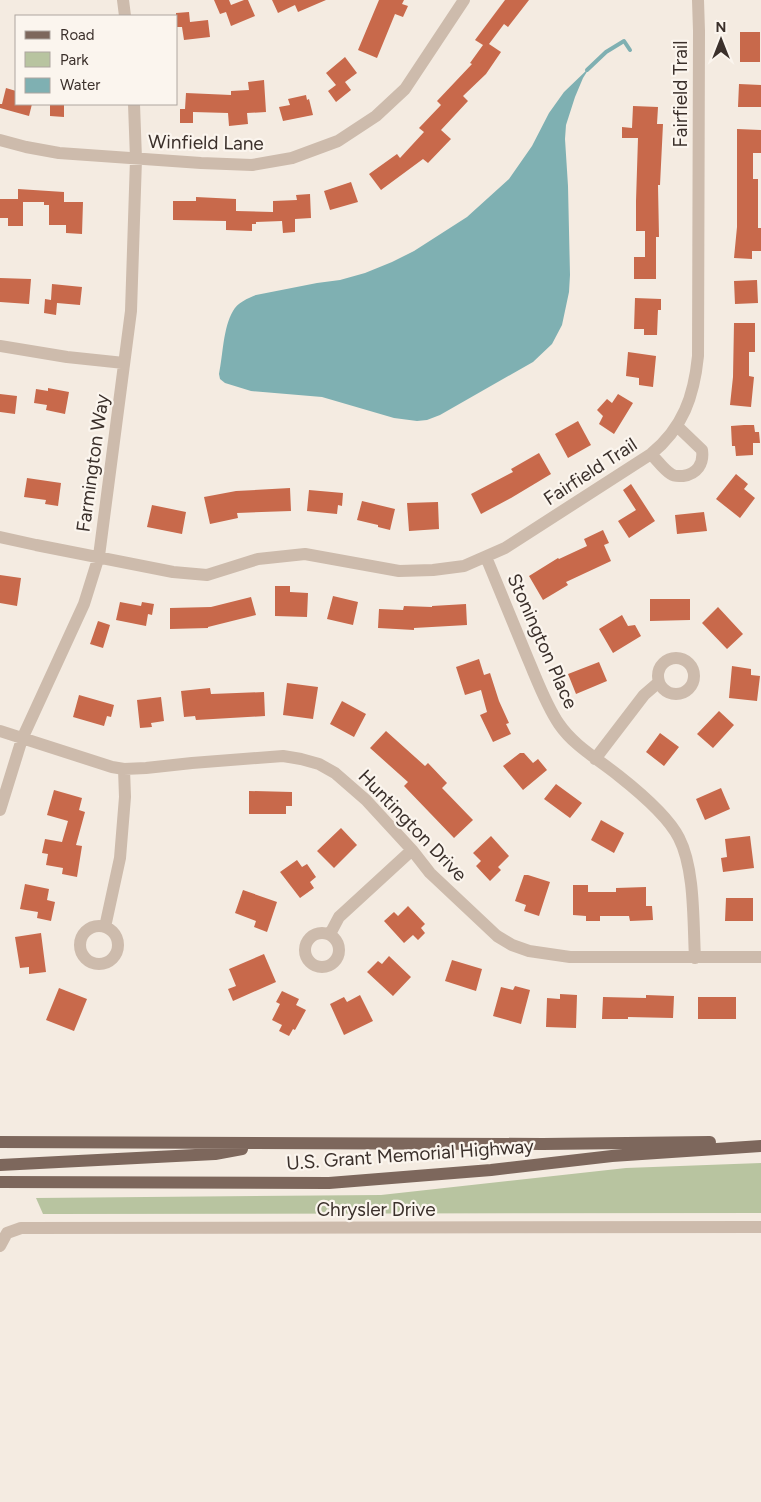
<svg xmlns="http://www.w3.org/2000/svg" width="761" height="1502" font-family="Figtree,sans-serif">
	<rect width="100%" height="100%" fill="#f4ebe1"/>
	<path fill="#b8c4a0" d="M761,1163v50l-718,1 -7,-16 345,-3 245,-27z"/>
	<path fill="#7fb0b2" d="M590,67l-7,11 -8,19 -9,28 -1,14 3,47 2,89 -1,17 -7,33 -10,19 -19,18 -93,53 -13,5 -10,1 -23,-3 -72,-21 -71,-6 -26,-8 -5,-4 -1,-5c4,-19 4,-46 14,-63 4,-8 15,-13 23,-16l61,-12 23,-3 25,-7 27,-11 22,-11 53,-34 42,-38 23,-33 17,-33 15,-21z"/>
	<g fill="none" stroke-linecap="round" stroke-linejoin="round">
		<path stroke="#7fb0b2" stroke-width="4" d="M587,70l19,-18 18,-11 6,9"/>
	</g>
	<path fill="#c8694b" d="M214,0h15l2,5 13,-5h4l7,16 -24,10 -5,-14 -6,2z
		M272,0h54l-28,12 -3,-7 -17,8z
		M379,0h25l-2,4 6,2 -5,11 -8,-3 -18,44 -19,-8z
		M505,0h24l-21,27 -4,-3 -15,20 12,8 -15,22 -23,22 5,5 -27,29 10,9 -23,24 -5,-4 -42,31 -12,-16 28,-20 3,4 24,-26 -5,-4 22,-23 -4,-4 35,-37 -2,-1 13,-18 -8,-5z
		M189,12l1,10 18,-2 2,17 -26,3 -2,-13h-6v-14z
		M740,32h20v30h-20z
		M345,57l12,16 -12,9 6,8 -15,12 -8,-11 8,-6 -10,-12z
		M264,80l2,32 -19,1 1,11 -19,2 -1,-13 -35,-1v11h-13v-14h5l1,-16 45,2v-4l18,-1 -1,-8z
		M739,84l22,1v22h-23z
		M6,88l10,3v13h16l-3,12 -29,-8v-4h2z
		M306,95l1,5 2,-1 4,16 -30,6 -4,-14 11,-2 -2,-6z
		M50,104h14v13l-14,-1z
		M633,106l25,1 -1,17h6l-3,61h-2l1,52h-3v42h-22v-22h11v-26h-9v-30l2,-63h-16v-11l10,1z
		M737,129l24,1v23h-8v26h5v49h3v23h-9v8l-18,-1 3,-31z
		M351,182l7,20 -28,8 -6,-19z
		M18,189l46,3v10h19l-1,32 -16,-1v-8h-17v-20h-5v-3h-21v24h-15v-8h-8v-19h18z
		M310,194l1,24 -16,1v13l-12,1 -1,-12 -26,1v2h-4v7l-26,-1v-9l-53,-1v-19h23v-4l40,2v12l37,1v-11l24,-1 -1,-5z
		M0,278l31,1 -2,25 -29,-2z
		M757,280l1,23 -23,1 -1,-23z
		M52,284l30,3 -2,18 -23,-2 -1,12 -12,-2 1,-14 6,1z
		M635,298l26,1v11h-3l-1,25h-13v-6h-10z
		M734,323h21v29h-6v24l5,1 -3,30 -21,-2 3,-28z
		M628,352l28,4 -3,31 -14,-2v-7l-13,-2z
		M48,388l21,4 -4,22 -19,-4 1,-5 -13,-2 2,-14 12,2z
		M0,394l17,2 -2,18 -15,-2z
		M618,394l15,9 -19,31 -15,-10 4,-8 -6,-6 10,-11 5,4z
		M578,421l13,24 -23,13 -13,-24z
		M744,425h10l1,7h4l1,11h-7v12l-17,1 -1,-10h-3l-1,-20z
		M539,453l12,21 -40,24 -30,16 -10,-20 42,-22 -2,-3z
		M736,474l12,10 -4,5 11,9 -15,20 -24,-19z
		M27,478l34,5 -3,23 -13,-2 1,-4 -22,-3z
		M631,484l24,37 -26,17 -11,-17 18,-11 -13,-20z
		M290,488l1,23 -54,2 1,5 -28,6 -6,-27 32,-6z
		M309,490l34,3 -1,13 -4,-1 -1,9 -30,-3z
		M362,501l33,8 -5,21 -12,-3v-2l-21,-5z
		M438,502l1,27 -30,2 -2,-28z
		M152,505l34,7 -4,22 -35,-7z
		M704,512l3,19 -30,3 -2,-19z
		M603,530l6,13 -5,2 7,16 -45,21 2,3 -25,15 -14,-24 29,-18 1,1 28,-13 -3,-7z
		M0,575l21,3 -4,28 -17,-3z
		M275,586h15v6l18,1 -1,24 -32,-1z
		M333,596l25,6 -5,23 -26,-6z
		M251,597l5,18 -48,12v1l-38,1v-21l41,-1z
		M650,599h40v21l-40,1z
		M120,602l21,4 1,-4 12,2 -2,11 -4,-1 -2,12 -30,-6z
		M466,604l1,21 -53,3v2l-36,-2 1,-19 24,1 1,-4 28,1v-1z
		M718,607l25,27 -16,15 -25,-26z
		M622,615l6,11 7,-1 6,11 -28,17 -14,-24z
		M98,621l12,4 -7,23 -13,-4z
		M479,659l5,16 6,-2 9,28 10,22 -3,1 5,10 -18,8 -13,-27 7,-3 -6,-22 -16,5 -9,-28z
		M599,662l8,19 -31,13 -8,-20z
		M732,666l19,3v6l9,1 -3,25 -28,-3z
		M287,683l31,4 -5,32 -30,-4z
		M210,688l1,6 53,-2 1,24 -69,4 -1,-4 -11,1 -3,-26z
		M79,695l35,10 -3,12 -4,-1 -3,10 -31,-9z
		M161,697l3,24 -13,2 1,4 -12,1 -3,-28z
		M342,701l24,13 -12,23 -24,-13z
		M719,711l15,14 -21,23 -16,-14z
		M386,731l39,35 3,-3 19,20 -5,5 31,32 -19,18 -50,-52 4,-4 -38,-34z
		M660,733l19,14 -15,19 -18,-14z
		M520,753h4l9,10 5,-4 9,11 -24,20 -20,-24z
		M556,784l26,19 -12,15 -26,-19z
		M721,788l9,21 -25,11 -9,-21z
		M54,790l28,8 -3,12 6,2 -9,33 6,1 -5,31 -15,-3 1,-6 -17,-3 2,-11 -6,-1 3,-14 17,3 6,-21 -21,-6z
		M249,791l43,1v14h-6v8h-37z
		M601,820l23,13 -10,20 -23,-13z
		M341,828l16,17 -23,23 -17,-17z
		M491,836l18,20 -11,11 3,3 -11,11 -14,-15 5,-5 -8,-8z
		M750,836l4,32 -31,4 -2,-14 6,-1 -2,-18z
		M297,860l5,7 5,-3 9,13 -6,5 4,6 -14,10 -20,-26z
		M524,875h4l22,7 -11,34 -15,-5 2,-6 -11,-4z
		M25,884l24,5 -2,11 8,2 -4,19 -14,-3 1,-6 -18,-3z
		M573,885h15v7h28v-4l30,-1v19h6l1,14 -23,1 -1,-5h-29v5h-14v-5l-13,-1z
		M243,890l34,12 -10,30 -13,-5 2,-6 -21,-8z
		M726,898h27v23h-28z
		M408,906l17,18 -4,4 4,5 -7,7 -5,-5 -9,8 -20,-22 10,-9 4,4z
		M41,933l5,39 -17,2v-7l-9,1 -5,-31z
		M264,954l12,28 -43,19 -5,-12 8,-3 -7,-17z
		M389,956l22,21 -18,19 -26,-24 11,-11 4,3z
		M452,960l30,9 -6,22 -31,-10z
		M515,986l15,4 -9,34 -28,-8 8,-29 12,3z
		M59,988l28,11 -13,32 -28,-11z
		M282,991l17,8 -3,6 10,5 -11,20 -2,-1 -4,7 -10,-5 3,-6 -10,-5 8,-16 -4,-2z
		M560,994l17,1 -1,33 -30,-1 1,-29 13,1z
		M360,995l13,26 -29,14 -14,-31 14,-7 3,5z
		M646,995l28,1 -1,22 -45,-1v2h-26l1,-22 43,1z
		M698,997h38v22h-38z"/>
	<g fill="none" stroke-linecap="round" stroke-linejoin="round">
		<path stroke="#cdbbac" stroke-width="12" d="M123,0l2,16
			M0,140l26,7 33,6 142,10 51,2 40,-7 46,-17 38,-25 29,-27 59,-89
			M0,346l67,11 57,6
			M651,454c7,7 13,16 20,20 4,3 8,2 12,2 14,-2 21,-12 19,-26l-25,-24
			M0,537l36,8 137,27 34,3 51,-16 47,-5 94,17 34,-1 31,-4 41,-18 146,-94c32,-26 43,-58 47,-98l1,-325 -1,-31
			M486,557c14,34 28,68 42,102 9,21 18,46 31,65 15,22 39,35 60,52 19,15 49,40 60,62 16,31 14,84 16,120
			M658 676a18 18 0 1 1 36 0a18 18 0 1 1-36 0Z
			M0,731l112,36 12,2 22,-1 46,-5 91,-7 18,3 18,5 16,9 31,27 46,50 18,23 67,63 15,9 17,6 41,6h191
			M595,759l49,-64 15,-13
			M0,810l22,-71 62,-135 15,-48 32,-245 5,-152 -2,-55
			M80 945a19 19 0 1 1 38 0a19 19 0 1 1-38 0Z
			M105,927l15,-69 5,-61 -1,-28
			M305 950a17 17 0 1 1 34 0a17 17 0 1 1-34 0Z
			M330,934l9,-17 73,-67
			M0,1246l7,-13 14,-5 740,-1"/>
		<path stroke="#7d675c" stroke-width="12" d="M0,1142l543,2 167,-2
			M0,1165l215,-11 27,-5
			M0,1182l329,1 162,-13 121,-14 149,-10"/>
	</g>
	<g text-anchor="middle" stroke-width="4.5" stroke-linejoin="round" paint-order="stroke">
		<g font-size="19" fill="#3b302b" stroke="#fbf5ee">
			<text transform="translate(680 94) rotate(-90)" y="7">Fairfield Trail</text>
			<text transform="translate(206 142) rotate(1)" y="7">Winfield Lane</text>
			<text transform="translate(92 463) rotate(-82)" y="7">Farmington Way</text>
			<text transform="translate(590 471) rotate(-33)" y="7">Fairfield Trail</text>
			<text transform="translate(543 641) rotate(66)" y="7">Stonington Place</text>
			<text transform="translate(413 825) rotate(46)" y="7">Huntington Drive</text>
			<text transform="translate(410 1154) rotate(-4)" y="7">U.S. Grant Memorial Highway</text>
			<text x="376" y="1216">Chrysler Drive</text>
		</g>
	</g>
	<rect x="15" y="15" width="162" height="90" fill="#fbf5ee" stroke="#aea6a0"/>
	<rect x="25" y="31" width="25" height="8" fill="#7d675c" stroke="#aea6a0"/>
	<text x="60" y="40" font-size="15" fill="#3b302b">Road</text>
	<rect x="25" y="52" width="25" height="15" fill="#b8c4a0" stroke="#aea6a0"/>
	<text x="60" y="65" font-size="15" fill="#3b302b">Park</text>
	<rect x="25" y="78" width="25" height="15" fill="#7fb0b2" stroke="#aea6a0"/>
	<text x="60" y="90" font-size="15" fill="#3b302b">Water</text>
	<g transform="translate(721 40)" stroke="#fbf5ee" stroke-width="4" paint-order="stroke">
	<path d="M0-4L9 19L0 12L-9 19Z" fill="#3b302b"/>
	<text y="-8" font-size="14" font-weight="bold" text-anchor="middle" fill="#3b302b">N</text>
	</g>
</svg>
